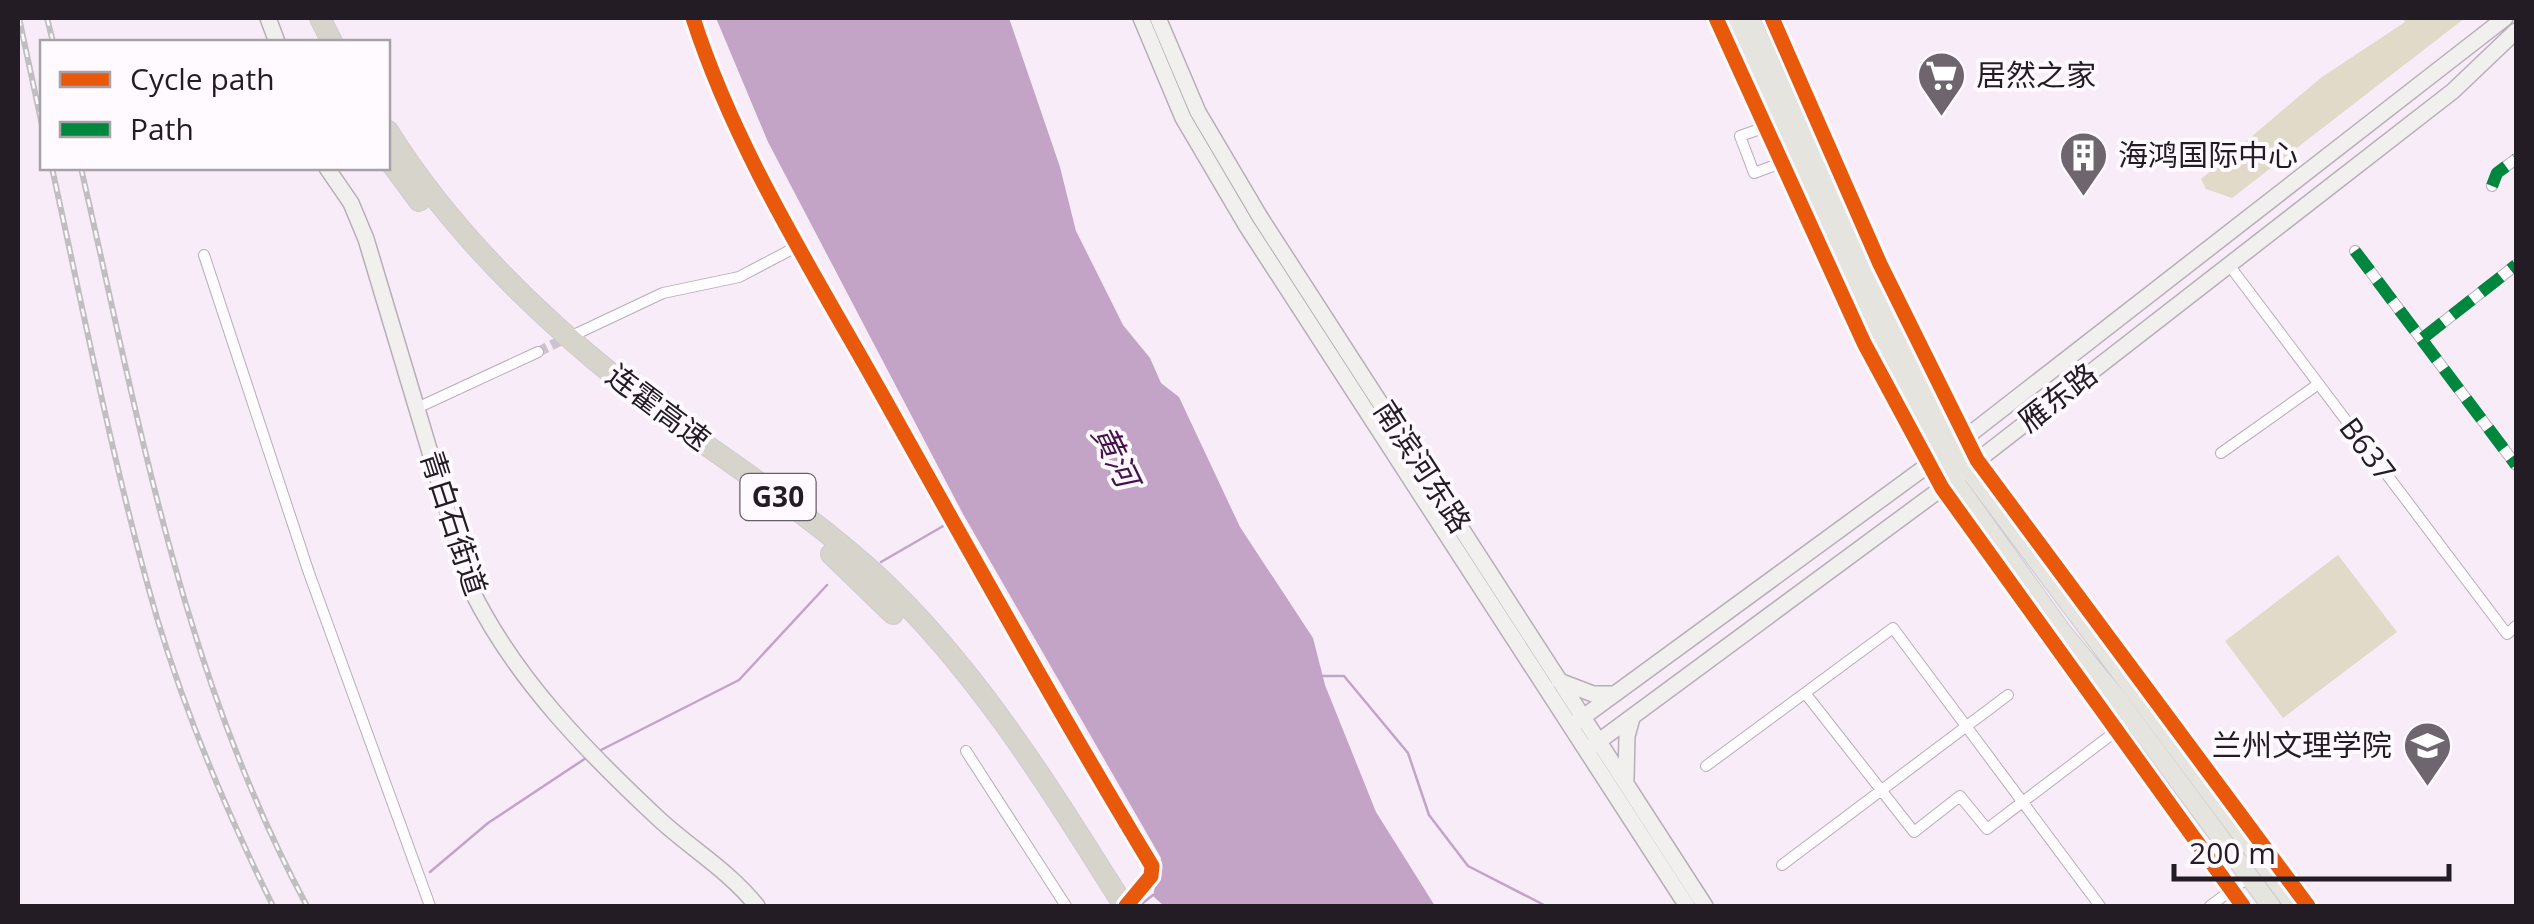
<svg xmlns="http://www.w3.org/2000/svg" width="2534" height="924" font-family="'Open Sans','Noto Sans SC',sans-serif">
	<rect width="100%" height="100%" fill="#f7ecf8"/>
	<path fill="#e1dac8" d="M2403,18h62l-233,180 -26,-9 -5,-10 121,-102 83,-55z
		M2338,555l59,77 -114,86 -58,-77z"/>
	<path fill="#c3a4c7" d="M716,18h293l51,149 16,64 47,94 27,33 11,25 18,14 61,130 73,111 12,47 51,127 59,94h-271l-11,-10 8,-38 -198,-344 -195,-372z"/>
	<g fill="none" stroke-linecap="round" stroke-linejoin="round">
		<path stroke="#c3a4c7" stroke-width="2.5" d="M881,562l64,-37
			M1323,676h21l64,77 21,62 39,51 78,40
			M601,750l138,-70 88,-95
			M430,872l58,-49 98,-65
			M1139,906l14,-11"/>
		<path stroke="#cdc2ce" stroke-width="10" stroke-dasharray="10 5" stroke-linecap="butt" d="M538,352l32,-16"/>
		<defs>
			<path id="street" d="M693,18c42,130 116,247 183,366 91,162 180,324 276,482l-1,10 -25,30
				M1716,18l148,325 78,145 301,418
				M1772,18l108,246 97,196 331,446
				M1766,127l-26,9 14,37 30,-11
				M2492,186l5,-13 19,-14
				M2355,251l161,214
				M204,255l105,318 121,333
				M2229,265l278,369 9,-8
				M576,334l87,-41 76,-16 59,-31
				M2423,338l93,-73
				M417,408l121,-56
				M2221,453l96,-68
				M1805,693l109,139 46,-36 27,33 145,-110
				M966,751l100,155
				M1706,766l187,-138 207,278
				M1782,865l226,-170
				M2210,906l39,-29"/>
			<path id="secondary" d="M268,18l9,24
				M1141,18l42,100 63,107 441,681
				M1158,18l40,94 62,105 445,689
				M327,168l24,35 15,36 105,350c44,90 116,163 189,231 33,30 69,51 97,86
				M1559,681l34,13h20
				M1571,726l394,-288 540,-420
				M1587,750l355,-262 511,-397 63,-60
				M1626,779l1,-43 5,-18"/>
			<path id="primary" d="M1733,18l130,289 90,172 111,155 53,64 154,208
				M1750,18l126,282 76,147 343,459"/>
			<path id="highway" d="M320,18l12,24
				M388,131c60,96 143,178 231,249 83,67 176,121 255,193 102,94 177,217 250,333
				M388,159l31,42
				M831,554l62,60"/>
		</defs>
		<use href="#street" stroke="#b7aeb8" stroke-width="12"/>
		<use href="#secondary" stroke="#b7aeb8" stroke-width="18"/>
		<use href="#primary" stroke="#d0cad1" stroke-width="20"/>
		<use href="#highway" stroke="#d0cad1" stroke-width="22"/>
		<use href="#street" stroke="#fefcfe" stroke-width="10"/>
		<use href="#secondary" stroke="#f2f0ef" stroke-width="15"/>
		<use href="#primary" stroke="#e6e4df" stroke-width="18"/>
		<use href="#highway" stroke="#d7d4cb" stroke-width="20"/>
		<defs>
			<path id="rail" d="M19,18l23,107
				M47,18l6,24
				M52,168c33,150 62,302 105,450 30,100 70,195 116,288
				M81,168c58,252 102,509 226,738"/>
		</defs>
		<use href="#rail" stroke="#c1bec1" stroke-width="6"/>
		<use href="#rail" stroke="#fefaff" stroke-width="2.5" stroke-dasharray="8" stroke-linecap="butt"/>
		<path stroke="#00873e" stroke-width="12" stroke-dasharray="25 12" stroke-linecap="butt" d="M2492,186l5,-13 19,-14
			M2355,251l161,214
			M2423,338l93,-73"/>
		<defs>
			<path id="cycleway" d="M693,18c42,130 116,247 183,366 91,162 180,324 276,482l-1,10 -25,30
				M1716,18l148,325 78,145 301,418
				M1772,18l108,246 97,196 331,446"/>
		</defs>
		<use href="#cycleway" stroke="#fefaff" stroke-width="21"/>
		<use href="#cycleway" stroke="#e8590c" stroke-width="15"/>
	</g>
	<defs>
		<symbol id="supermarket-pin" viewBox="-11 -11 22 30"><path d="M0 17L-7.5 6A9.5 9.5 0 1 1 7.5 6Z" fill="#6e656f" stroke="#fefaff"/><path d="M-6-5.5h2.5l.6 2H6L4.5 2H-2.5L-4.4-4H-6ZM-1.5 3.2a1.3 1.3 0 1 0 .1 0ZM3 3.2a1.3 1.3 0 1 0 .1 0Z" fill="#fff"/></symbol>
		<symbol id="building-pin" viewBox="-11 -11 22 30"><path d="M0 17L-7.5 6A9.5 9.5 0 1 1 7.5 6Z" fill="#6e656f" stroke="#fefaff"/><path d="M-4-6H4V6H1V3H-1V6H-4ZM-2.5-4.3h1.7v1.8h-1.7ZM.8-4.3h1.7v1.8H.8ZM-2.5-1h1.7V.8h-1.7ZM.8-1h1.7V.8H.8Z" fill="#fff"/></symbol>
		<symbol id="university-pin" viewBox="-11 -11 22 30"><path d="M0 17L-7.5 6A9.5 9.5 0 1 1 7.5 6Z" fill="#6e656f" stroke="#fefaff"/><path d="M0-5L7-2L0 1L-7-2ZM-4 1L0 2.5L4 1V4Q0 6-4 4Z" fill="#fff"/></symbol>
	</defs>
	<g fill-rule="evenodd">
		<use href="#supermarket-pin" x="1914" y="48" width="55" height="75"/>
		<use href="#building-pin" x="2056" y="128" width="55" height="75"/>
		<use href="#university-pin" x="2400" y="718" width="55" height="75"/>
	</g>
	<g text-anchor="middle" stroke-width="8" stroke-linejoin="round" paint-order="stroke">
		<rect fill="#fefaff" stroke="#655f66" stroke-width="2.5" x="740.5" y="474" width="75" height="46" rx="8"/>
		<g font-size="28" font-weight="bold" fill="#241c25">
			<text x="778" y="507">G30</text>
		</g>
		<g font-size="30" fill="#241c25" stroke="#fefaff" text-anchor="start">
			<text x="1976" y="86">居然之家</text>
			<text x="2118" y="166">海鸿国际中心</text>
			<text x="2392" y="756" text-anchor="end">兰州文理学院</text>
		</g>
		<g font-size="30" fill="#241c25" stroke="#fefaff">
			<text transform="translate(2058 398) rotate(-38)" y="10">雁东路</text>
			<text transform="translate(658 408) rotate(37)" y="10">连霍高速</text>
			<text transform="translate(2367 450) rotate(53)" y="10">B637</text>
			<text transform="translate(1422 467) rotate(57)" y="10">南滨河东路</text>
			<text transform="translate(453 523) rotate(72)" y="10">青白石街道</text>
		</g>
		<g font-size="32" font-style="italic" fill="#46134c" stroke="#fefaff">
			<text transform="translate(1115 456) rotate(64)" y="11">黄河</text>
		</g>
	</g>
	<rect width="2534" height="924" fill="none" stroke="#241c25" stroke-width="40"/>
	<rect x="40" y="40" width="350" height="130" fill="#fefaff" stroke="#a7a1a8" stroke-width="2.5"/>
	<rect x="60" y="72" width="50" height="15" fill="#e8590c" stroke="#a7a1a8" stroke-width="2.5"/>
	<text x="130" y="90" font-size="30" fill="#241c25">Cycle path</text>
	<rect x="60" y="122" width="50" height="15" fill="#00873e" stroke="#a7a1a8" stroke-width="2.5"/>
	<text x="130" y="140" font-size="30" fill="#241c25">Path</text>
	<path d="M2174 864v15h275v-15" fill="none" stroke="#241c25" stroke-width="5"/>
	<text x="2189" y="864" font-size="30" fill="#241c25" stroke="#fefaff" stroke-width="8" paint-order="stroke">200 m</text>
</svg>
